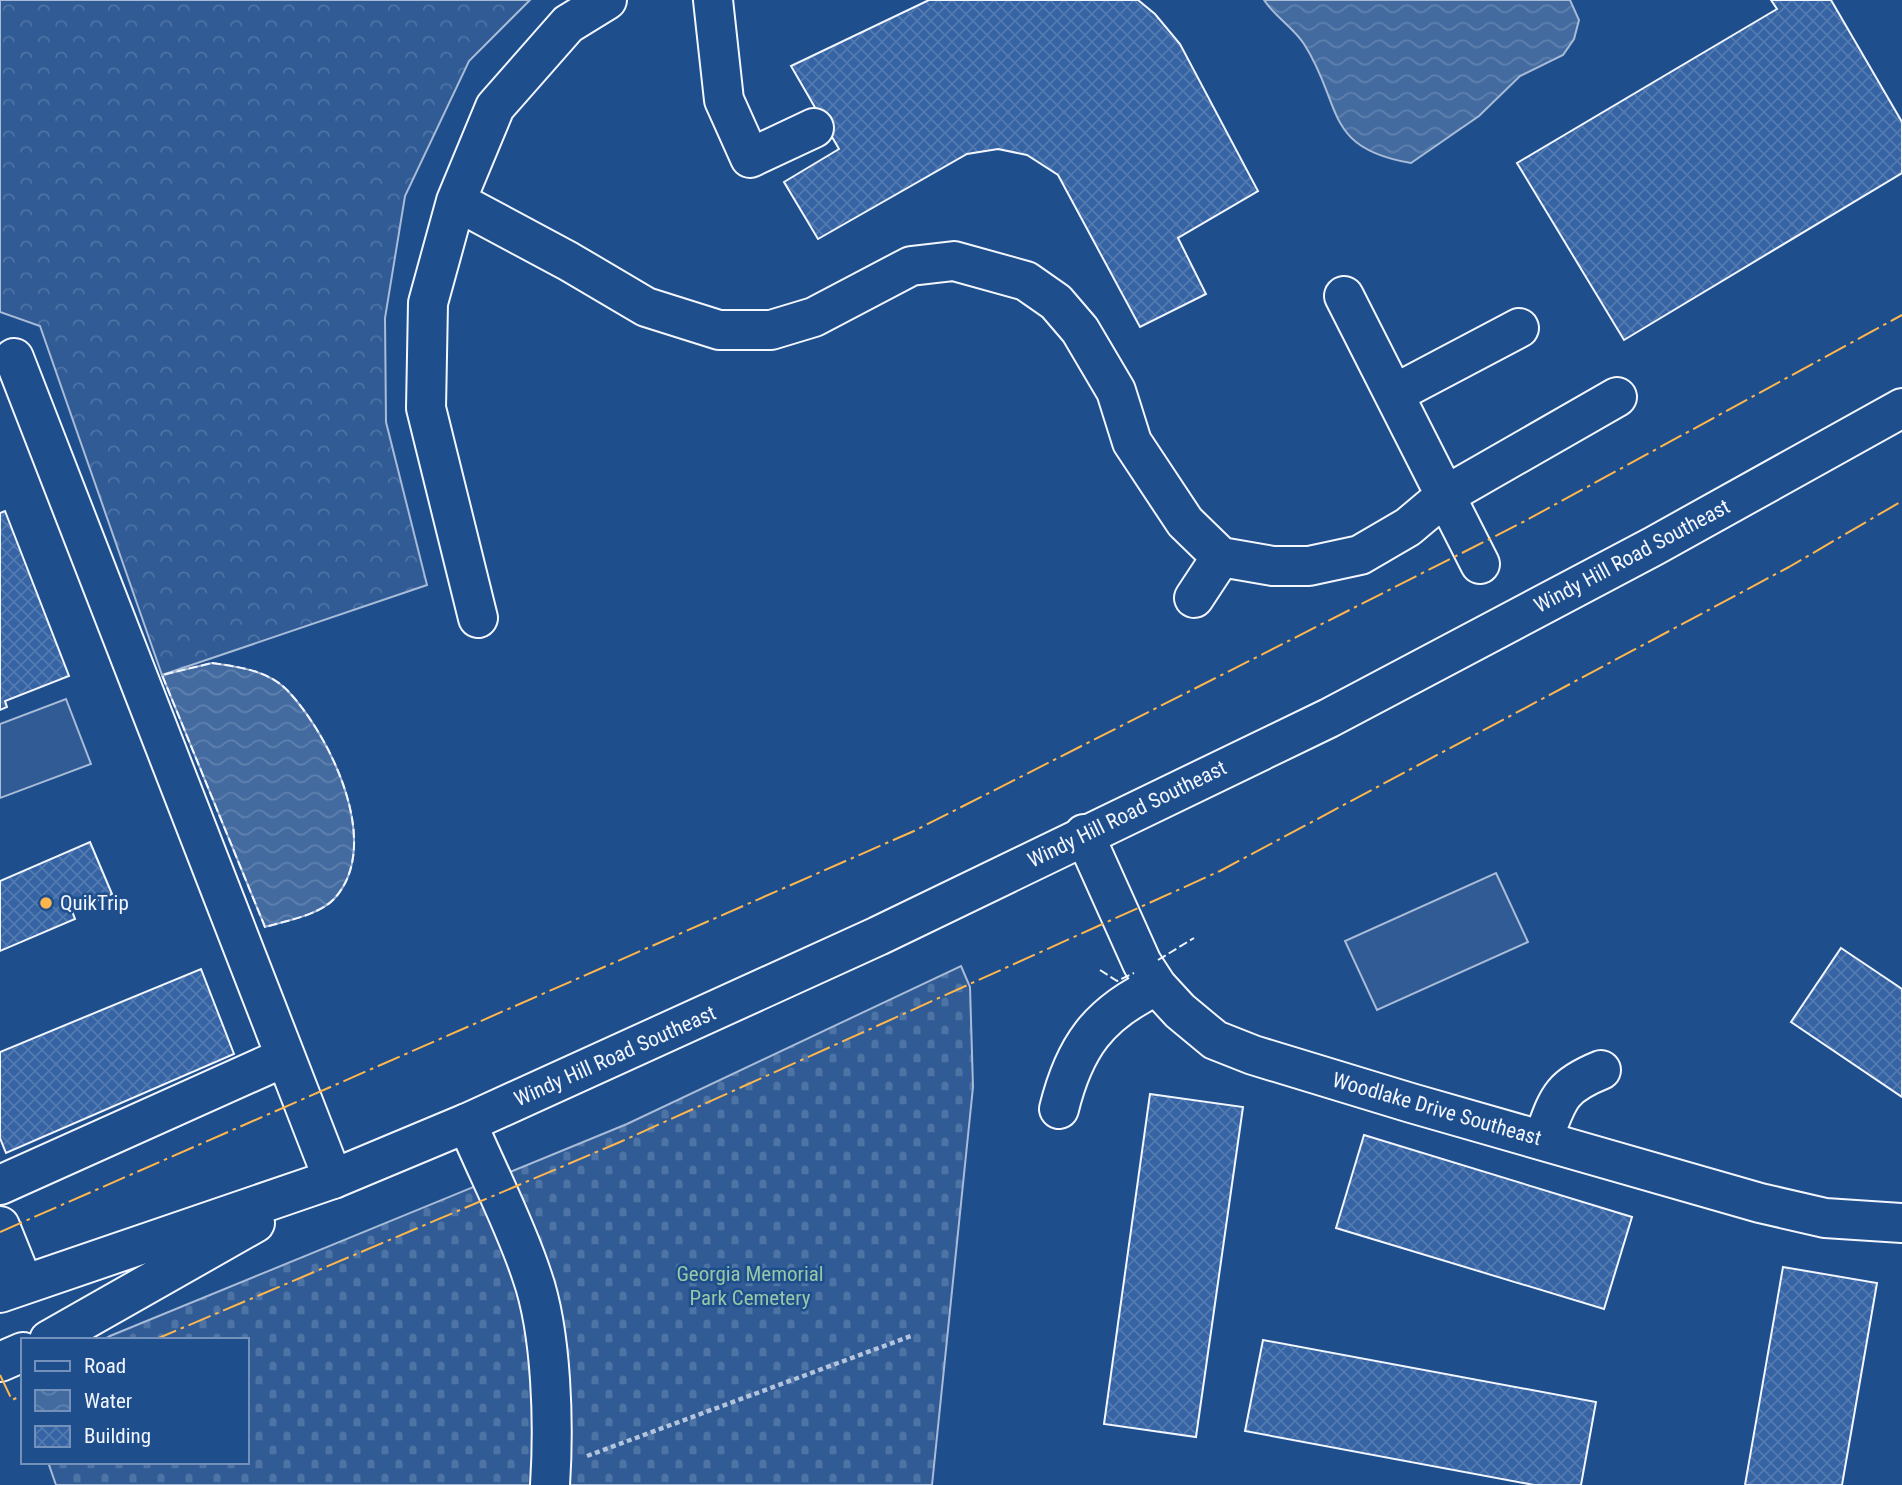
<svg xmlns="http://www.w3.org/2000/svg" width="1902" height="1485" font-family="'Roboto Condensed',sans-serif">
	<defs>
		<pattern id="forest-crowns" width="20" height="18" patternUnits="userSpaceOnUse" patternTransform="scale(1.75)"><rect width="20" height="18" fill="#305b95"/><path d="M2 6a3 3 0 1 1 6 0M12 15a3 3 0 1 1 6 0" fill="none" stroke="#4e73a5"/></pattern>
		<pattern id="cemetery-stones" width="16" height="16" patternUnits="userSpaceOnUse" patternTransform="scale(1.75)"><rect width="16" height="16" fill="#305b95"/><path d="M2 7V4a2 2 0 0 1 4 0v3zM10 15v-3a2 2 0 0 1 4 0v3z" fill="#4e73a5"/></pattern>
		<pattern id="water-waves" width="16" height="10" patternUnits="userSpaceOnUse" patternTransform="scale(1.75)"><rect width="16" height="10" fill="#446ba0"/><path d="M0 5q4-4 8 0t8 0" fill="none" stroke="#5f81ae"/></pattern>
		<pattern id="building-cross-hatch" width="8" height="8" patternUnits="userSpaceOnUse" patternTransform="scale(1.75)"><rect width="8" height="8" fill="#3563a3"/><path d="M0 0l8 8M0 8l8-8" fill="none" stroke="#537ab1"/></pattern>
	</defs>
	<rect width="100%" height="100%" fill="#1f4e8c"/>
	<path fill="#305b95" stroke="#a8bbd7" stroke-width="2" d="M66,699l25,65 -91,34v-74z
		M1496,873l32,69 -151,68 -32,-69z"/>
	<path fill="url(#forest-crowns)" stroke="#a8bbd7" stroke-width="2" d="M0,0h530l-61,61 -64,135 -20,122 1,104 41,163 -265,90 -122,-349 -40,-14z"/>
	<path fill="url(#cemetery-stones)" stroke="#a8bbd7" stroke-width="2" d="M961,966l9,21 3,100 -41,398h-876l-8,-23h199v-122h-144l7,-4 517,-212z"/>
	<path fill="url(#water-waves)" stroke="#a8bbd7" stroke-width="2" d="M1264,0h306l9,20 -5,19 -11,16 -43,21 -41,40 -68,47c-89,-15 -68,-59 -107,-119 -11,-17 -29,-27 -40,-44z
		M212,663c27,4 55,7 75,27 43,45 97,155 47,209 -15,16 -48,22 -69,28l-103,-252z"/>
	<path fill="url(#building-cross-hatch)" stroke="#f2f6ff" stroke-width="2" d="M929,0h209l17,14 25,30 78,147 -80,47 28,56 -66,33 -82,-152 -31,-20 -29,-6 -31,5 -149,85 -34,-57 55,-33 -48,-83z
		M1771,0h60l71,122v51l-278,167 -107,-177 260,-154z
		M5,511l64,165 -64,25 2,6 -7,3v-197z
		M90,842l22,52 -40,17 3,8 -75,32v-70z
		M1841,948l61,41v108l-111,-75z
		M201,969l33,85 -228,99 -6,-15v-86z
		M1150,1094l93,13 -47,330 -92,-13z
		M1364,1135l268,82 -28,92 -268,-81z
		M1783,1267l94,16 -35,202h-97z
		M1263,1340l333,62 -15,83h-47l-289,-54z"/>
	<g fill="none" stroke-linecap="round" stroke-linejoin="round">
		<defs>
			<path id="minor" d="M713,0l11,100 26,58 64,-30
				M456,201l112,60 78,46 73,23h52l43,-13 97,-51 43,-5 72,20 30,21 24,28 36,61 16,51 53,80 36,35 52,9h36l51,-11 48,-28 38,-32 171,-98
				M1344,296l136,268
				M14,358l319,821
				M1394,394l125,-66
				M1194,598l27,-41
				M478,618l-52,-210 2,-105 28,-102 39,-94 73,-83 39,-24
				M1084,834l58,129 15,23 23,25 35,29 38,15 158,48 349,100 65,15 77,5
				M1059,1109c15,-61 39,-96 98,-123
				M467,1123c21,50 48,101 65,153 20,57 22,149 18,209
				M1543,1139c15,-40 16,-52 58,-69
				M0,1185l285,-128
				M0,1226l23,57"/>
			<path id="major" d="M0,1293l333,-114 134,-56 411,-187 451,-218 325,-172 248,-138
				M49,1340l206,-117
				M0,1362l23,-10"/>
		</defs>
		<use href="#minor" stroke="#f2f6ff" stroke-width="42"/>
		<use href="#major" stroke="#f2f6ff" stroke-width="42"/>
		<path stroke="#b3c4dc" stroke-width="4.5" stroke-dasharray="5 3.5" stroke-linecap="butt" d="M587,1456l324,-120"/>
		<use href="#minor" stroke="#1f4e8c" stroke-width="38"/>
		<use href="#major" stroke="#1f4e8c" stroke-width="38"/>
		<path stroke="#f2f6ff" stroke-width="2" stroke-dasharray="9 3.5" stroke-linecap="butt" d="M212,663c27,4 55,7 75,27 43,45 97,155 47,209 -15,16 -48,22 -69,28l-103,-252z
			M1158,960l36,-22
			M1100,970l17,11 17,-8"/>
		<path stroke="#ffb74d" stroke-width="2" stroke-dasharray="24 5 3.5 5" stroke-linecap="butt" d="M0,1232l914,-401 609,-309 379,-207
			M154,1340l466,-198 600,-271 569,-304 113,-66
			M0,1375l12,25 11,-5"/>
	</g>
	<circle fill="#ffb74d" stroke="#1f4e8c" stroke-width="2.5" cx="46" cy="903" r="7"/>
	<g text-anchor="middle" stroke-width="5" stroke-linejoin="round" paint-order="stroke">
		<g font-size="21" fill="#f2f6ff" stroke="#1f4e8c">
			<text transform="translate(1632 556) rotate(-28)" y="7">Windy Hill Road Southeast</text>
			<text transform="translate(1127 814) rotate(-26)" y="7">Windy Hill Road Southeast</text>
			<text transform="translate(615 1056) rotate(-24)" y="7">Windy Hill Road Southeast</text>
			<text transform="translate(1437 1109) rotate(16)" y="7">Woodlake Drive Southeast</text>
		</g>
		<g font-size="21" fill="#f2f6ff" stroke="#1f4e8c" text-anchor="start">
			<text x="60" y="910">QuikTrip</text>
		</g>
		<g font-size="21" fill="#97c8a6" stroke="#1f4e8c">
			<text x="750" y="1281">Georgia Memorial<tspan x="750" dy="24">Park Cemetery</tspan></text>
		</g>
	</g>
	<rect x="21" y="1338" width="228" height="126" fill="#1f4e8c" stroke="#7391ba" stroke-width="2"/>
	<rect x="35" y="1361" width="35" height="10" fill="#1f4e8c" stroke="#7391ba" stroke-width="2"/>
	<text x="84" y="1373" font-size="21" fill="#f2f6ff">Road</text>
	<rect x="35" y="1390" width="35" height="21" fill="url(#water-waves)" stroke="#7391ba" stroke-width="2"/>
	<text x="84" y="1408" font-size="21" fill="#f2f6ff">Water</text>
	<rect x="35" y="1426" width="35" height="21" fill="url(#building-cross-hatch)" stroke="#7391ba" stroke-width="2"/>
	<text x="84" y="1443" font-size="21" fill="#f2f6ff">Building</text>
</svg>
